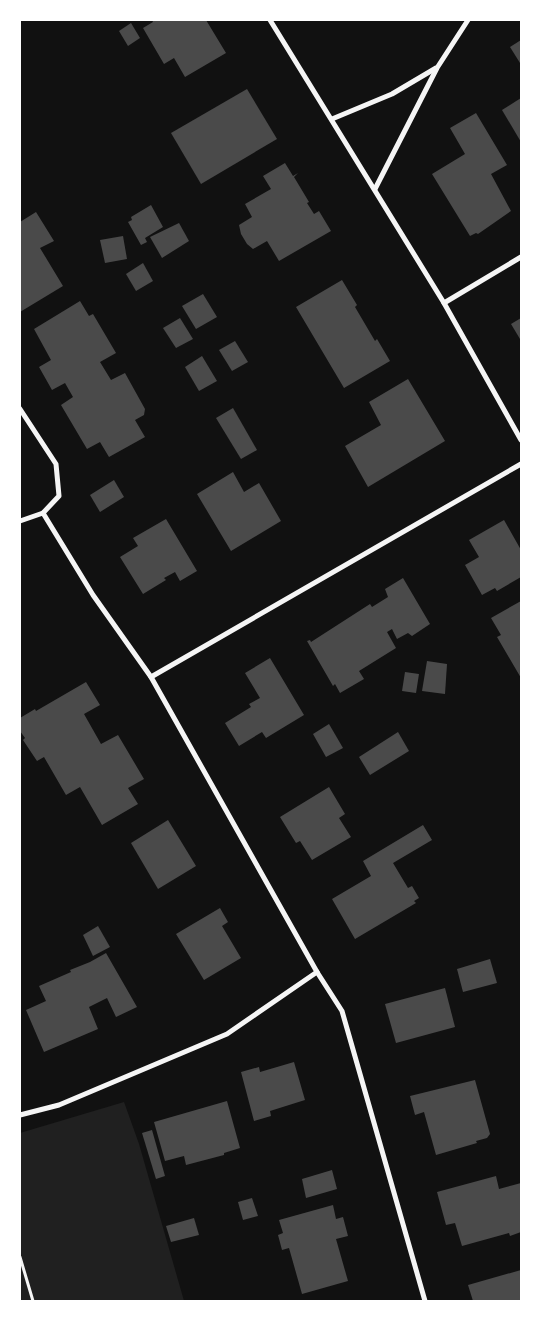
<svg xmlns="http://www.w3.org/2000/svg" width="541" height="1321" font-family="'Roboto Condensed',sans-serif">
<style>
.green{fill:#202020}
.building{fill:#4a4a4a}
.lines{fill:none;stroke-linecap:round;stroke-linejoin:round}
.path{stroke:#f5f5f5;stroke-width:3}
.minor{stroke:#f5f5f5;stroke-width:5}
</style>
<rect width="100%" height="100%" fill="#111"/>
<path class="green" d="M124,1102L139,1144L184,1301H20V1133Z"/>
<g class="building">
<path d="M152,20H206L226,53L185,77L174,58L164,64L143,28L153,22Z"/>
<path d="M131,23L140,38L128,46L119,31Z"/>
<path d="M521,40V62L520,63L510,47Z"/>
<path d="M247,89L277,139L201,184L171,133Z"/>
<path d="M521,98V142L502,110Z"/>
<path d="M476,113L507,165L491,174L511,211L478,234L476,233L470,236L432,174L465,154L450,128Z"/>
<path d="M285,163L293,176L298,173L294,177L309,202L307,203L314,214L319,211L331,231L279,261L267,241L253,249L247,244L241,234L239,225L252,217L245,204L271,189L263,176Z"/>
<path d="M151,205L163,227L145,238L147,242L141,245L128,222L132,220L131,217Z"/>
<path d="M36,212L54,241L40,248L63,286L20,312V222Z"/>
<path d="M179,223L189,241L162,258L150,237Z"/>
<path d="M123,236L127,259L105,263L100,240Z"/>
<path d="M143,263L153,281L136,291L126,274Z"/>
<path d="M342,280L357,305L355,307L375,341L377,339L390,361L344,388L296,307Z"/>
<path d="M203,294L217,317L196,329L182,306Z"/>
<path d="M80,301L89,316L93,314L116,353L100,362L111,380L125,373L145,409L144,415L135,420L145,437L109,457L100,442L87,449L61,405L73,397L65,383L52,390L39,367L51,360L34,329Z"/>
<path d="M180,318L193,339L176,348L163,328Z"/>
<path d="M521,318V338L520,339L511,324Z"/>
<path d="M235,341L248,362L232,371L219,350Z"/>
<path d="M202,356L217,381L199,391L185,367Z"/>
<path d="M408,379L445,441L368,487L345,446L381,425L369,402Z"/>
<path d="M233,408L257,450L241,459L216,418Z"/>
<path d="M233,472L244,492L259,483L281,521L231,551L197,494Z"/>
<path d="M114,480L124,497L100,512L90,495Z"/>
<path d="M166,519L197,571L180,581L175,572L164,578L166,580L143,594L120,557L138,546L133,538Z"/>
<path d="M504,520L521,550V577L497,591L495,588L482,595L465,565L479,557L469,540Z"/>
<path d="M403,578L430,624L412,636L408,633L397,639L392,629L387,632L396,648L359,671L364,679L340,693L335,684L333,686L307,641L310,640L311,642L370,604L372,607L388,597L385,589Z"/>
<path d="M521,601V678L497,637L501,635L491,618Z"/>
<path d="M270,658L304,715L266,738L262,732L239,746L225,723L251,707L249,704L260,698L245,673Z"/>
<path d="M427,661L447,664L445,694L422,691Z"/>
<path d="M405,672L419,674L416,693L402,691Z"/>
<path d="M86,682L100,705L84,714L101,744L118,735L144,779L128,788L138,804L102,825L80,787L66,795L44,757L37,761L23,740L25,738L20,731V718L35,709L36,711Z"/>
<path d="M329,724L343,748L326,757L313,734Z"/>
<path d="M398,732L409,751L370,775L359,757Z"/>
<path d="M329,787L345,814L339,818L351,837L312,860L300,841L296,843L280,817Z"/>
<path d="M168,820L196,866L158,889L131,843Z"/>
<path d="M423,825L432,840L393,863L408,888L412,886L419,898L414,901L416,903L355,939L332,899L371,876L363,861Z"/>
<path d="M220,908L228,922L222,926L241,958L204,980L176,934Z"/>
<path d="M98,926L110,947L93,956L83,935Z"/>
<path d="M106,953L137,1007L116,1017L107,998L89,1007L98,1029L44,1052L26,1010L46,1001L39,986L71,972L70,970L90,962Z"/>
<path d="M490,959L497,983L463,992L457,969Z"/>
<path d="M445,988L455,1027L396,1043L385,1004Z"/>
<path d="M294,1062L305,1100L270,1111L271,1116L254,1121L241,1072L259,1067L260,1072Z"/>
<path d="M475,1080L490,1134L487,1138L476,1141L477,1143L436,1155L424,1112L415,1115L410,1096Z"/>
<path d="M227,1101L240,1148L224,1153V1155L186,1165L184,1156L165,1161L154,1122Z"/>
<path d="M152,1130L165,1176L156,1179L142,1133Z"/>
<path d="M332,1170L337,1189L306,1198L302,1179Z"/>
<path d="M496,1176L499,1189L521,1183V1232L510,1236L509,1233L462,1246L455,1223L446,1225L437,1192Z"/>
<path d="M252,1198L258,1216L243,1220L238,1202Z"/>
<path d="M333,1205L336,1219L343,1217L348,1236L336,1239L348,1281L302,1294L289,1248L282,1250L278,1235L283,1233L279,1220Z"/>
<path d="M194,1218L199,1235L171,1242L166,1226Z"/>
<path d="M521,1270V1301H473L468,1285Z"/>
</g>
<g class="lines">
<path class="path" d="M20,1257L33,1301"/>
<g class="minor">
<path d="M270,20L444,303L521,440"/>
<path d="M332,119L392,94L436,68"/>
<path d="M375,189L437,68L468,20"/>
<path d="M444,303L521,257"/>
<path d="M20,409L56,464L59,496L43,513L93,595L151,677L317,972L342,1011L425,1301"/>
<path d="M20,521L43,513"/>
<path d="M151,677L521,464"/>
<path d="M20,1115L59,1105L227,1034L317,972"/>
</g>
</g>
<rect width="541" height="1321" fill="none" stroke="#ffffff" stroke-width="42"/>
</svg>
